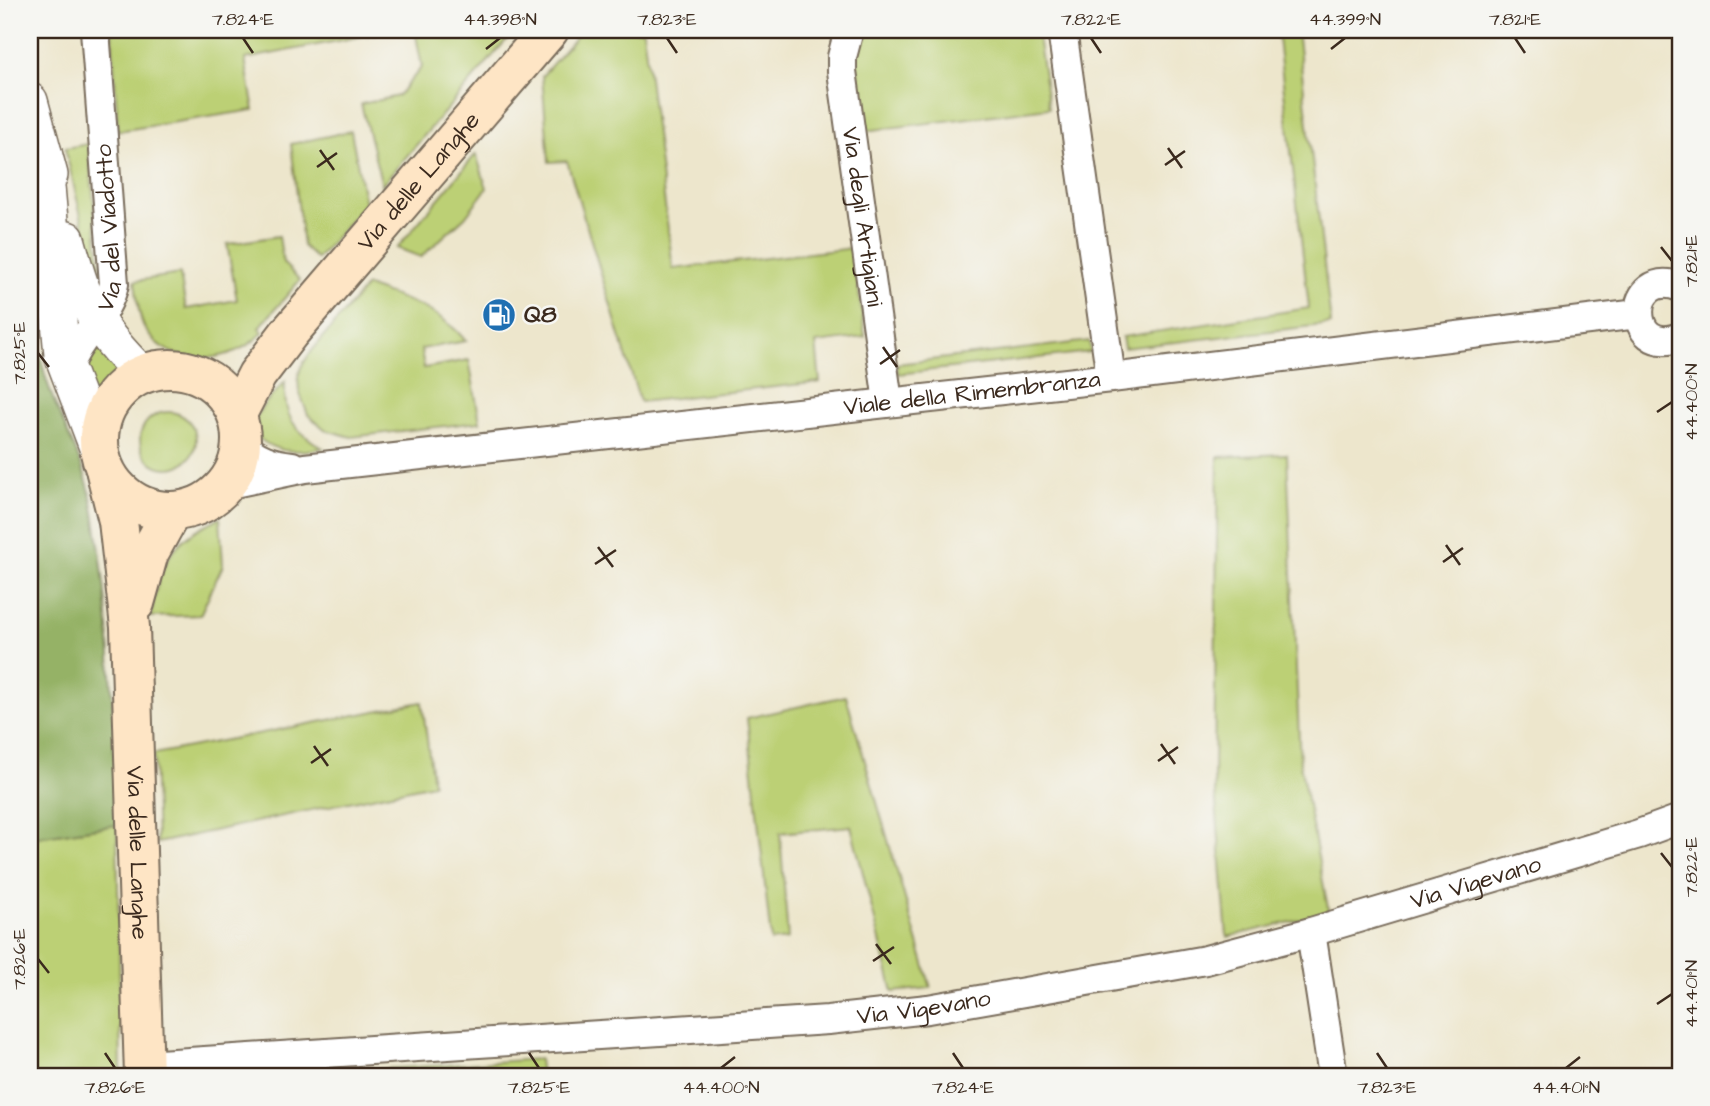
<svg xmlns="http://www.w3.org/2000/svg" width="1710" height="1106" font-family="'Architects Daughter',sans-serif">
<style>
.green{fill:#bcd074;stroke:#7c7d49;stroke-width:2}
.forest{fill:#95b266;stroke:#686e42;stroke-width:2}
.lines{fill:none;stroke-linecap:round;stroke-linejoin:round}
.minor-casing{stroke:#796c5b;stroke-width:32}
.tertiary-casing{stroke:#796c5b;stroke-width:38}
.secondary-casing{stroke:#796c5b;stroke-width:42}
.minor{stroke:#fff;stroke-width:28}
.tertiary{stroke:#fff;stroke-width:35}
.secondary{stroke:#fee5c5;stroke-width:38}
.ticks{fill:none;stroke:#3b2a1e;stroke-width:2.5}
.labels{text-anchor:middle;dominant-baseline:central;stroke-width:5;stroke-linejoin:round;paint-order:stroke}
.street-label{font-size:24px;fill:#3b2a1e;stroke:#f6f6f2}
.poi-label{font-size:24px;font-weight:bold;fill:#3b2a1e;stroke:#f6f6f2;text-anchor:start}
.neatline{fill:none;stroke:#3b2a1e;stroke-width:2.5}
.ticks-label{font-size:18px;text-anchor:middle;fill:#3b2a1e}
</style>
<rect width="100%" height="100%" fill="#f6f6f2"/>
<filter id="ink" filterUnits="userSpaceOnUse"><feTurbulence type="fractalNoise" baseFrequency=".0143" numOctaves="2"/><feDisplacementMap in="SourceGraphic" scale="14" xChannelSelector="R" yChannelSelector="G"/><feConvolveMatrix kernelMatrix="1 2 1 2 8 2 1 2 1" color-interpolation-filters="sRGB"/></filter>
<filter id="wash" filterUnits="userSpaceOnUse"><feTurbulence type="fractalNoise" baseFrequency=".00686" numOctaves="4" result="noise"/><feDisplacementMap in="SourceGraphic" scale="28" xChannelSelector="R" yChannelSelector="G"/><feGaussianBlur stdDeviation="1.57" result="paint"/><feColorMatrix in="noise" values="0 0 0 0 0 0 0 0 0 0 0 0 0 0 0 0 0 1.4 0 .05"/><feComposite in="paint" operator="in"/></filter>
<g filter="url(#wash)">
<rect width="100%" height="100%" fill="#ede6cc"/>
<g class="green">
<path d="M112,30H394L245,59L254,110L118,131Z"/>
<path d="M415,30H515L382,185L361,104L398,96L422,67Z"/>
<path d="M582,30H643L673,269L853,248L865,337L816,343L820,382L640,402L567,161L549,162L542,76Z"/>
<path d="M864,30H1037L1049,108L865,131L856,59Z"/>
<path d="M1277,30H1297L1331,324L1124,348L1122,337L1309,308Z"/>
<path d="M351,131L365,204L317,259L303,246L291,144Z"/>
<path d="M88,144L100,266L93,267L65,148Z"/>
<path d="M476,154L487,188L465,217L421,257L397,248Z"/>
<path d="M279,236L283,263L300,280L259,328L263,332C235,364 170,371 145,329C138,316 137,296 135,281L180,274L186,309L237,300L227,244Z"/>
<path d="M366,286C405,300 438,307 466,341L421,349L424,368L469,360L480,422L351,437L326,430L308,415L299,391L298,377L301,367L310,353Z"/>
<path d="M94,341L121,372L92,404L79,362Z"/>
<path d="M1089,341L1091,352L898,374L897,364Z"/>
<path d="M285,382C283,417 294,431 323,448C313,450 301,451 291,451C276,450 247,439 255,420C260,406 275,393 285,382Z"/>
<circle cx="168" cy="440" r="28"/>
<path d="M1287,454L1300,764L1329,913L1227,937L1214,778L1218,457Z"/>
<path d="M220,518L223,565L200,615L151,617C159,565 170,539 220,518Z"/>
<path d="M846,696L931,988L893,992L851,826L780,833L788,939L771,941L747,718Z"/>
<path d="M422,702L433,784L157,843L154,754Z"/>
<path d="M117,825L121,1076H30V838Z"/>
<path d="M539,1059L541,1076H337V1072Z"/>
</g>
<path class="forest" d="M30,218C33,267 32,319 43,367C54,414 83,454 92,502C112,608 113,717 117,825L30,838Z"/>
</g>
<g filter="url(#ink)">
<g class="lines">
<g class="minor-casing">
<g id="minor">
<path id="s1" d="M849,30L842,57V71L888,402"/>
<path d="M1062,30L1111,378"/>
<path d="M1680,287C1626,266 1625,358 1680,337"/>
<path id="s2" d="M66,371C78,337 107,318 114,284L95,30"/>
<path d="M241,444C256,458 271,464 292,466"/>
<path id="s3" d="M224,485L305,468L1111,378L1638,314"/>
<path d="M1311,932L1333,1076"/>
<path id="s4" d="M144,1065L828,1020L928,1009L1206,960L1311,932L1639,834L1680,819"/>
</g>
</g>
<g class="tertiary-casing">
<g id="tertiary">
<path d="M30,101L50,175"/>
<path d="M44,153L62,355L100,455"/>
<path d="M67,239C85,305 93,326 142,374"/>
</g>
</g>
<g class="secondary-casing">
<g id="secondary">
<circle cx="170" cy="440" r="71"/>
<path id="s5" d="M237,414L257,375L289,333L549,30"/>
<path id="s6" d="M106,473L118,521L130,627L144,1076"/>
<path d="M135,603L149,553L172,511"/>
</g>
</g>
<use href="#minor" class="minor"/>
<use href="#tertiary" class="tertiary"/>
<use href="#secondary" class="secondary"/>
</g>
</g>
<path class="ticks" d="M243,38L253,53M667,38L677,53M1091,38L1101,53M1515,38L1525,53M486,49L500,38M1331,49L1345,38M1168,148L1182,168M320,150L334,170M1165,165L1185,151M317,167L337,153M1661,247L1672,261M883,347L897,367M38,353L49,367M880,364L900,350M1657,412L1672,402M1446,545L1460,565M598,547L613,567M1443,562L1463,548M595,564L616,550M1161,744L1175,764M314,746L328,766M1158,761L1178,747M311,763L331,749M1661,853L1672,867M876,944L891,964M38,959L49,973M873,961L894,947M1657,1004L1672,994M105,1053L115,1068M529,1053L539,1068M953,1053L963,1068M1377,1053L1387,1068M721,1068L735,1057M1566,1068L1580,1057"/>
<defs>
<g id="fuel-disc" transform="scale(1.75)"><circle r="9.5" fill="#1f6fb2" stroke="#f6f6f2"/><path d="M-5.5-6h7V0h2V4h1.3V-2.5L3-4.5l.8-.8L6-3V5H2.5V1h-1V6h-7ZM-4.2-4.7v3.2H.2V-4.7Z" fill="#fff"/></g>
</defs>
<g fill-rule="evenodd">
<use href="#fuel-disc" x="499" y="315"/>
</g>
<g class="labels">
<g class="street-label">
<text stroke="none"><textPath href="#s5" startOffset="296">Via delle Langhe</textPath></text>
<text stroke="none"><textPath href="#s1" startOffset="189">Via degli Artigiani</textPath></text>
<text stroke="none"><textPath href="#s2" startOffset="156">Via del Viadotto</textPath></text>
<text stroke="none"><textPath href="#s3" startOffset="754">Viale della Rimembranza</textPath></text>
<text stroke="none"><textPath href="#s6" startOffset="382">Via delle Langhe</textPath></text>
<text stroke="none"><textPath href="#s4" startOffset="1349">Via Vigevano</textPath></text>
<text stroke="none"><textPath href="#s4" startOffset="782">Via Vigevano</textPath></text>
</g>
<g class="poi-label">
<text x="524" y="315">Q8</text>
</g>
</g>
<rect width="1710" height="1106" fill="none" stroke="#f6f6f2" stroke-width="77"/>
<rect x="38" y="38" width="1634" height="1030" class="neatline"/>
<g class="ticks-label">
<text x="243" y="25">7.824°E</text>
<text x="500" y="25">44.398°N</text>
<text x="667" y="25">7.823°E</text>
<text x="1091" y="25">7.822°E</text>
<text x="1345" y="25">44.399°N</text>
<text x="1515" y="25">7.821°E</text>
<text transform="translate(1691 261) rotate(-90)" y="6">7.821°E</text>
<text transform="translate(19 353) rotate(-90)" y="6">7.825°E</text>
<text transform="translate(1691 402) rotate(-90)" y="6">44.400°N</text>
<text transform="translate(1691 867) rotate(-90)" y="6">7.822°E</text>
<text transform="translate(19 959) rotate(-90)" y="6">7.826°E</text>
<text transform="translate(1691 994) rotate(-90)" y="6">44.401°N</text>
<text x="115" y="1093">7.826°E</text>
<text x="539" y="1093">7.825°E</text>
<text x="721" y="1093">44.400°N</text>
<text x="963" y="1093">7.824°E</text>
<text x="1387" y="1093">7.823°E</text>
<text x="1566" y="1093">44.401°N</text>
</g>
</svg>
